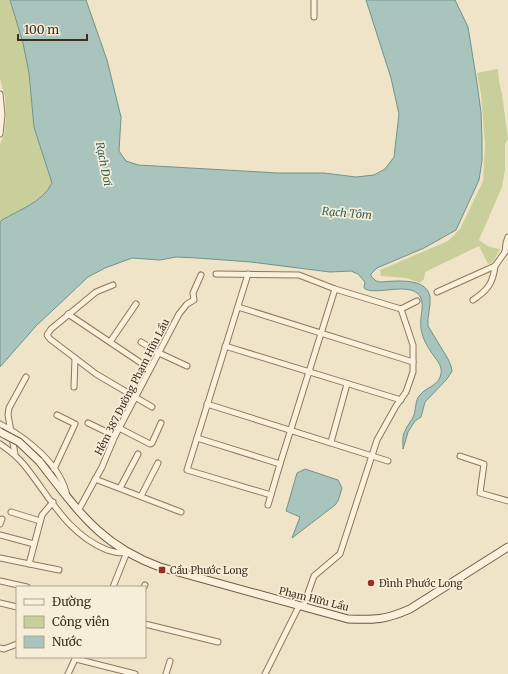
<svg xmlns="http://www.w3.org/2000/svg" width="508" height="674" font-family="Merriweather,serif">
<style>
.green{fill:#c9cf9b}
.water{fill:#a9c4bc;stroke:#6f938a}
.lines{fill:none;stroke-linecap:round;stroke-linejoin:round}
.minor-casing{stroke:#8d765c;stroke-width:7}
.secondary-casing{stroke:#6f573f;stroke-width:9}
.minor{stroke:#faf1dc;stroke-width:5}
.secondary{stroke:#faf1dc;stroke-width:7}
.secondary-bridge-casing{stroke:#6f573f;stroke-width:9;stroke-linecap:butt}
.secondary-bridge{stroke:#faf1dc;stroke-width:7}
.poi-dot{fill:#9e2a2b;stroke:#f7eed8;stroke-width:1.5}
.labels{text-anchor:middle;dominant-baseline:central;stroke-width:3.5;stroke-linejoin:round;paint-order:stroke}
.street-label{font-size:10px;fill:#3d2e20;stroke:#f7eed8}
.poi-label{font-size:10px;fill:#3d2e20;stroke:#f7eed8;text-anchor:start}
.water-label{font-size:11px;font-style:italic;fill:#2f5d5a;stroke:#f7eed8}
</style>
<rect width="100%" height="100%" fill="#f0e4c8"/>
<g class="green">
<path d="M0,0H10L23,43L29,73L34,127L52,183C43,202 19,210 2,220L0,222V144L4,135L6,118L5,97L0,79Z"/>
<path d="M498,69L499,81L502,94L508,139L505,144V170L502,187L479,240C486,246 492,248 500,249L493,262L488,264L479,246L425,272L424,279L420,283L406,278L381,276L380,270L448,241L460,229L483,181L485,144L481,94L477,73Z"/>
</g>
<g class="water">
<path d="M10,0H86L107,60L121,117L119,151L126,161L138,165L278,173H324L356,177L374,175L385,169L394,157L399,114L391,78L366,0H455L468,27L477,83L481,112L482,139V161L479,180L456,230L424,248L377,268L371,274V276L376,281L380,282C395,281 427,277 430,297C431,307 427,316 428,326L448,359L451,366L452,371L447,379L425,402L421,417L415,421L408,432L403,449C403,443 402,436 405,431C407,425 412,421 414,415C416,409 415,400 420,395C426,387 439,386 441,374C443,364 434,358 430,350C425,343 422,336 421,328C419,316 427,301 417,293C404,283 373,296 364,288L365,282L358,274L351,271L330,272L251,262L197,258L176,257L160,260L132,258L105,268L88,277L36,326L0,367V222L2,220C19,210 43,202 52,183L34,127L29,73L23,43Z"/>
<path d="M305,469L338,480L342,488L338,501L335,505L292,538L300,517L286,511L297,473Z"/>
</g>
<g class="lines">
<g class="minor-casing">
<g id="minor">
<path d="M314,0V17"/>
<path d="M0,94L2,115L0,134"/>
<path d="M505,252L506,243L508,237"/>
<path d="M216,274L299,275L335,289L401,309L417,301"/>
<path d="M248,274L187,470L271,495"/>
<path d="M113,285L96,292L51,329L47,335L50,339L96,374L152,407"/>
<path d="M437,292L495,266L505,252"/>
<path d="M473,300C488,290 493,283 495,266"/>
<path d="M238,307L413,362"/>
<path d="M68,314L150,369"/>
<path d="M110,342L136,304"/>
<path d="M141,342L159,353L187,366"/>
<path d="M225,346L401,400"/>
<path d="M74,387L75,358"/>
<path d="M207,404L388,461"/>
<path d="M88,423L115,436"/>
<path d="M0,424C27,438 61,465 67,496"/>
<path d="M119,428L150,444L152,443L161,423"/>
<path d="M197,438L280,464"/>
<path d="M331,442L347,384"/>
<path d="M0,444C9,450 18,457 25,466C50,497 67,534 107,550C114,552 120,554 127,552"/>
<path d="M15,454L8,415L9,408L26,377"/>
<path d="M460,456L484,464L480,493L508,501"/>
<path d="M54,469L75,424L57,415"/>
<path d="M95,479L181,512"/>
<path d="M120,488L138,454"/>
<path d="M141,496L158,463"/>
<path d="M268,505L280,464L335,289"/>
<path d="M78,511L102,467L115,436L179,314L187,304L194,300L193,293L201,275"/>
<path d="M11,512L40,521"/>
<path d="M0,524L2,519"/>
<path d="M0,535L34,544"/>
<path d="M0,558L59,570"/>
<path d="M29,564L42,515L53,502"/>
<path d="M0,581L27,587"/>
<path d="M113,587L127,552"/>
<path d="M144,587L145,585"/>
<path d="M0,603L17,607"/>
<path d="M303,607L314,576L340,554L377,440L396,406L406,392L413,372V345L401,309"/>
<path d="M145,624L218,642"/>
<path d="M0,648L4,649L17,644"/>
<path d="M76,659L135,674"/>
<path d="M68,674L76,657"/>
<path d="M166,674L170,661"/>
<path d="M265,674L299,606"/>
</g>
</g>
<g class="secondary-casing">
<path id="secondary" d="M39,461C77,509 99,545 160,567L348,619C375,620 385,620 410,609L508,547"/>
</g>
<use href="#minor" class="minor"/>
<use href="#secondary" class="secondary"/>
<g class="secondary-bridge-casing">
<path id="secondary-bridge" d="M0,432L19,442L39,461"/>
</g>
<use href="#secondary-bridge" class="secondary-bridge"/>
</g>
<g class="poi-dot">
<rect x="158" y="566" width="8" height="8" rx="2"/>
<circle cx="371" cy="583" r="4"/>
</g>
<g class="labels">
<g class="street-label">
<text transform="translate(132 387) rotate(-63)">Hẻm 387 Đường Phạm Hữu Lầu</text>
<text transform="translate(314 599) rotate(14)">Phạm Hữu Lầu</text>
</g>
<g class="poi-label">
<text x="170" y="570">Cầu Phước Long</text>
<text x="379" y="583">Đình Phước Long</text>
</g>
<g class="water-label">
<text transform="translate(104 164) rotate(79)">Rạch Dơi</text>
<text transform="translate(347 213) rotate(5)">Rạch Tôm</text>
</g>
</g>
<rect x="16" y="586" width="130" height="72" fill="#f7eed8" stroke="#ada18e"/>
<rect x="24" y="599" width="20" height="6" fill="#faf1dc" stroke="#ada18e"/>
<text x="52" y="606" font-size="12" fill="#3d2e20">Đường</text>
<rect x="24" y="616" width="20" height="12" fill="#c9cf9b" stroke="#ada18e"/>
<text x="52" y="626" font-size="12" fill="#3d2e20">Công viên</text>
<rect x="24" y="636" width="20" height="12" fill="#a9c4bc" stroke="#ada18e"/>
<text x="52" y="646" font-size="12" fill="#3d2e20">Nước</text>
<path d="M18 34v6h69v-6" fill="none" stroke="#3d2e20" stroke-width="2"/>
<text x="24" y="34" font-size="12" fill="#3d2e20" stroke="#f7eed8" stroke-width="3" paint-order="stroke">100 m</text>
</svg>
